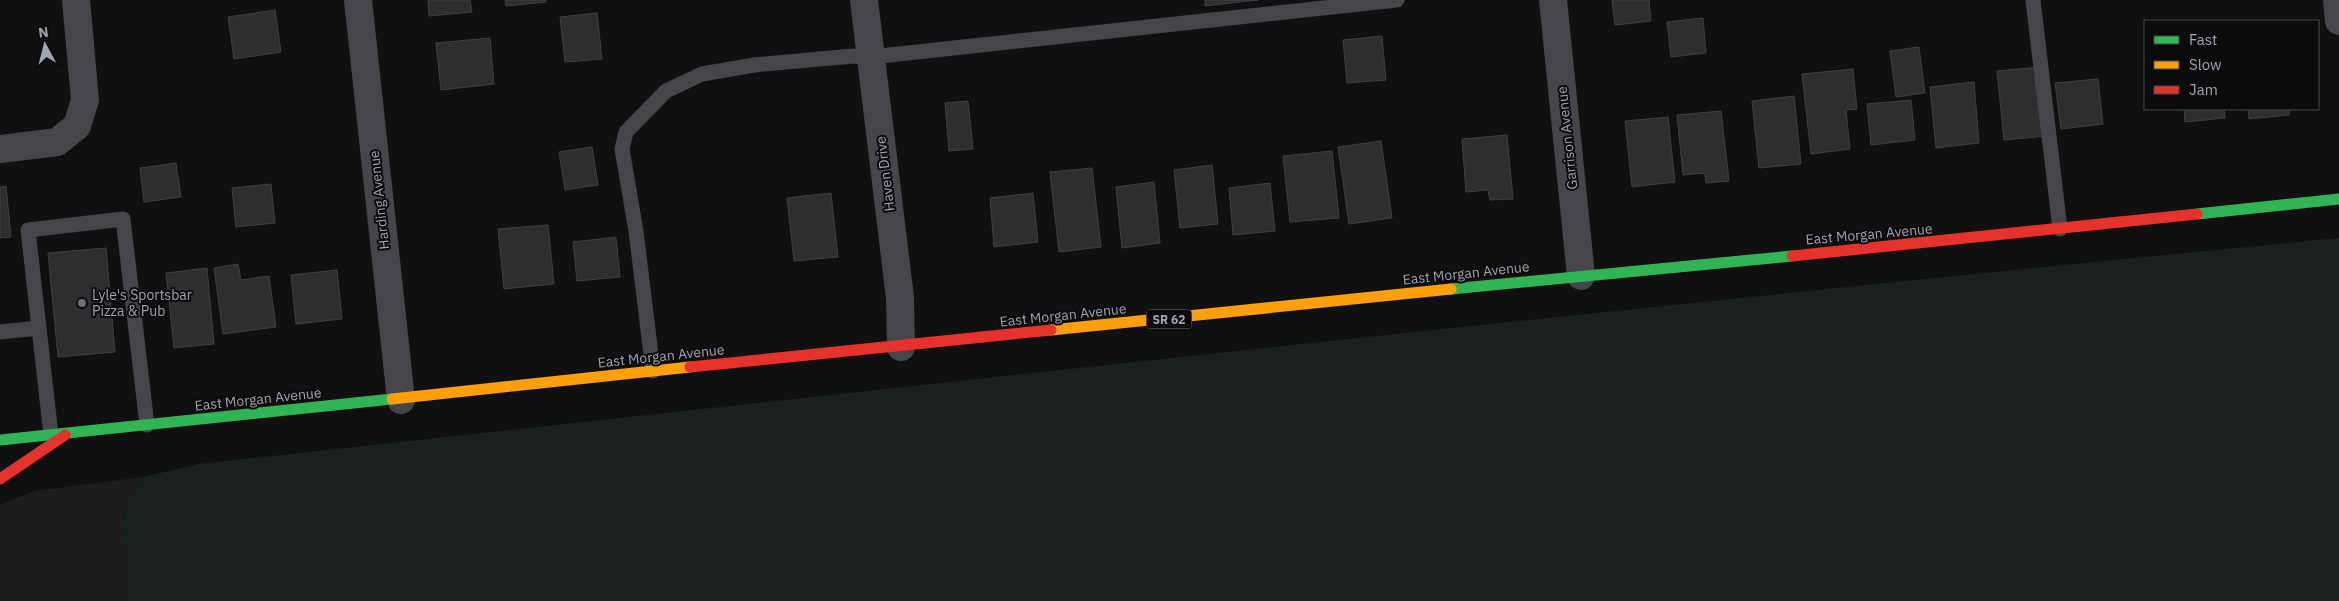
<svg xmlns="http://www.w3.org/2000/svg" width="2339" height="601" font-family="'IBM Plex Sans',sans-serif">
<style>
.built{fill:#1d1d1f}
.green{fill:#1a211c}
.building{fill:#2e2e30;stroke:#404044}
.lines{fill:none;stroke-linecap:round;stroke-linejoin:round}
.lane{stroke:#454649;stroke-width:15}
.street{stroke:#454649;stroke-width:28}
.fast{stroke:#30b455;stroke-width:11}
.slow{stroke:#ff9f0a;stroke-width:11}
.jam{stroke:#e5322d;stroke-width:11}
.poi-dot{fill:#6e707a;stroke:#0b0b0c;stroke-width:2}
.labels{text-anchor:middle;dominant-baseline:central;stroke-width:4;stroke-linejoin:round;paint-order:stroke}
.shield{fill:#0b0b0c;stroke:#747680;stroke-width:1}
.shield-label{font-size:12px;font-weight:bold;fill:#a1a4b2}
.street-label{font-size:14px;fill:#a1a4b2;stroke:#0b0b0c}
.poi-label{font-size:14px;fill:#a1a4b2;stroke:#0b0b0c;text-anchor:start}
</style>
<rect width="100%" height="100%" fill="#101011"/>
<path class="built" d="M143,477L125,506L123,540L131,601H0V505L35,491Z"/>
<path class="green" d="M2339,238V601H131L123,540L125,506L143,477L199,464C912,386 1625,307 2339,238Z"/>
<g class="building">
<path d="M428,0H470L472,12L429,16Z"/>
<path d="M505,0H546V2L506,6Z"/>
<path d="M1205,0H1258L1205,6Z"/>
<path d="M1612,0H1649L1651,21L1615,25Z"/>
<path d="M275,10L281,52L234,59L228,17Z"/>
<path d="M597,13L602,59L565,62L560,17Z"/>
<path d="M1703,18L1706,53L1671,57L1667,22Z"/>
<path d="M1382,36L1386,80L1347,83L1343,40Z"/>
<path d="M490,38L494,84L441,90L436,43Z"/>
<path d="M1919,47L1925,93L1896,97L1890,51Z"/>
<path d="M2040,67L2047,136L2004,140L1997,71Z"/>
<path d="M1853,69L1857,109L1846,110L1850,149L1811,154L1802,74Z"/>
<path d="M2098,79L2103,124L2061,129L2055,83Z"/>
<path d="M1974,82L1979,143L1936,148L1930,87Z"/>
<path d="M1794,96L1801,164L1759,168L1752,101Z"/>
<path d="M1911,100L1915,140L1871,145L1867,104Z"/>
<path d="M968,101L973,149L949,151L945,103Z"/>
<path d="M2184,109H2224L2225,118L2185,122Z"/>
<path d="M2248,109H2289V115L2249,119Z"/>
<path d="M1721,111L1729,181L1706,183L1705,173L1683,175L1677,115Z"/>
<path d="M1668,117L1675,182L1632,187L1625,121Z"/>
<path d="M1507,135L1513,199L1490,200L1488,190L1466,192L1462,139Z"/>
<path d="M1381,141L1392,218L1349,224L1338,147Z"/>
<path d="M592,147L598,185L565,190L559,152Z"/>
<path d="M1332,151L1339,218L1290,222L1283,156Z"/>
<path d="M176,163L181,197L144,202L140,168Z"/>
<path d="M1212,165L1218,224L1180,228L1174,170Z"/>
<path d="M1092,168L1101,247L1059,252L1050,172Z"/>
<path d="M1154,182L1160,243L1122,248L1116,187Z"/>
<path d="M1270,183L1275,231L1233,235L1229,188Z"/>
<path d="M271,184L275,223L236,227L232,188Z"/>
<path d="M6,186L11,237L0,238V187Z"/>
<path d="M831,193L838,257L794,261L787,198Z"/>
<path d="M1033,193L1038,242L994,247L990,198Z"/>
<path d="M548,225L554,284L504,289L498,229Z"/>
<path d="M616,237L620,277L577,281L573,242Z"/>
<path d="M106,248L115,352L58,357L48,253Z"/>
<path d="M238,264L241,280L269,276L276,327L223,334L214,268Z"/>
<path d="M207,268L214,344L174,348L166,273Z"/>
<path d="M337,270L342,319L296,324L291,275Z"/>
</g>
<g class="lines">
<g class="lane">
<path d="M2033,0L2060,229"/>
<path d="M0,332L39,328"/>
<path d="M653,371L636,231L622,149L626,132L666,91L702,74L754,65L853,56L871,57L1397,0"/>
<path d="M51,435L28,230L123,219L147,425"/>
</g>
<g class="street">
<path d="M358,0L401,400"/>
<path d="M864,0L900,298L901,347"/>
<path d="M1553,0L1581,276"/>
<path d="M2337,0L2339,21"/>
<path d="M0,149L57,142L77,126L85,100L76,0"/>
</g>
<g class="fast">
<path d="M2197,214L2339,199"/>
<path d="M1451,289L1792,256"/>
<path d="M0,440L392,399"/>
</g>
<g class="slow">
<path d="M1051,330L1451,289"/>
<path d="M392,399L690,367"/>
</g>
<g class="jam">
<path d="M1792,256L2197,214"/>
<path d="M690,367L1051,330"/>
<path d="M0,479L65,435"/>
</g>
</g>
<circle class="poi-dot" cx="82" cy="303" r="5"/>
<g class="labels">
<rect class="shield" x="1146.5" y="309.5" width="45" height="19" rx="4"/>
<g class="shield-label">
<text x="1169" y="319">SR 62</text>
</g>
<g class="street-label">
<text transform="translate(1567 138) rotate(-96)">Garrison Avenue</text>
<text transform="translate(885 174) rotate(-97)">Haven Drive</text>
<text transform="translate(379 200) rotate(-96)">Harding Avenue</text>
<text transform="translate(1869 234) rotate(-5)">East Morgan Avenue</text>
<text transform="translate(1466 273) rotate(-6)">East Morgan Avenue</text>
<text transform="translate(1063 315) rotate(-6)">East Morgan Avenue</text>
<text transform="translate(661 356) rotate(-6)">East Morgan Avenue</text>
<text transform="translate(258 399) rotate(-6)">East Morgan Avenue</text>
</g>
<g class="poi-label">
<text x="92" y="295">Lyle's Sportsbar<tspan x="92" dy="16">Pizza &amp; Pub</tspan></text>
</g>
</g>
<rect x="2144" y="20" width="175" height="90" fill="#0b0b0c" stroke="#47484e"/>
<rect x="2154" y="36" width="25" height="8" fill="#30b455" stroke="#47484e"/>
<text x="2189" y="45" font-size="15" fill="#a1a4b2">Fast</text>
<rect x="2154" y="61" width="25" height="8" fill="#ff9f0a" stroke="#47484e"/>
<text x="2189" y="70" font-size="15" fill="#a1a4b2">Slow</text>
<rect x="2154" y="86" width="25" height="8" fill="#e5322d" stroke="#47484e"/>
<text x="2189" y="95" font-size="15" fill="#a1a4b2">Jam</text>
<g transform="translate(45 45) rotate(353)" stroke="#0b0b0c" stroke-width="4" paint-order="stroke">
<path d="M0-4L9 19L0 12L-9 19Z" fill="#a1a4b2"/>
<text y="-8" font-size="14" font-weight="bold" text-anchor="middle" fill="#a1a4b2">N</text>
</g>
</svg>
